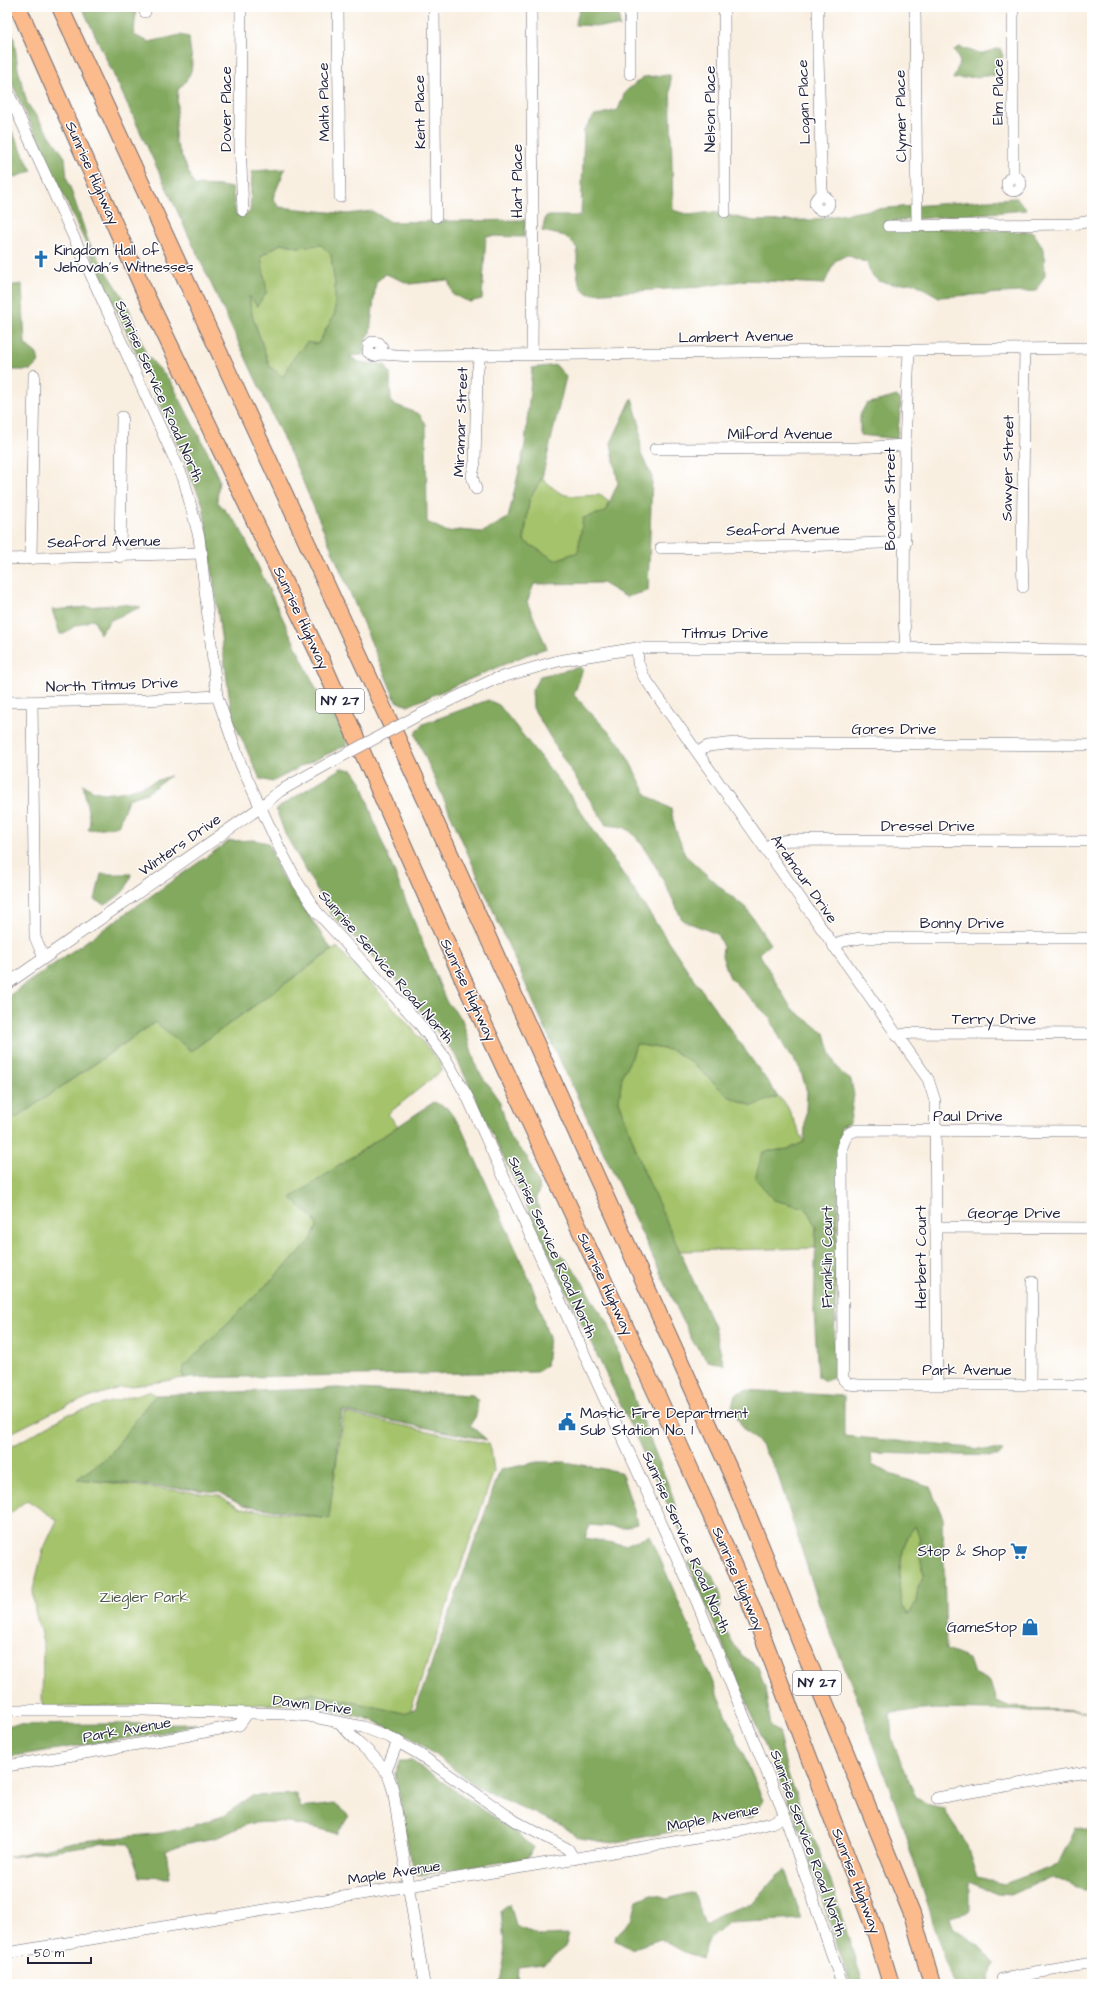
<svg xmlns="http://www.w3.org/2000/svg" width="1099" height="1991" font-family="'Architects Daughter',sans-serif">
<style>
.green{fill:#a4c36a;stroke:#637252}
.forest{fill:#83a95e;stroke:#52664c;fill-rule:evenodd}
.lines{fill:none;stroke-linecap:round;stroke-linejoin:round}
.minor-casing{stroke:#6d6a75;stroke-width:12}
.highway-casing{stroke:#6d6a75;stroke-width:18}
.minor{stroke:#fff;stroke-width:11}
.highway{stroke:#fbbb8c;stroke-width:16}
.minor-bridge-casing{stroke:#6d6a75;stroke-width:12;stroke-linecap:butt}
.minor-bridge{stroke:#fff;stroke-width:11}
.labels{text-anchor:middle;dominant-baseline:central;stroke-width:3;stroke-linejoin:round;paint-order:stroke}
.shield{fill:#fff;stroke:#646476;stroke-width:1}
.shield-label{font-size:14px;font-weight:bold;fill:#22223b}
.street-label{font-size:15px;fill:#22223b;stroke:#fff}
.poi-label{font-size:15px;fill:#22223b;stroke:#fff;text-anchor:start}
.park-label{font-size:15px;fill:#505a4b;stroke:#fff}
</style>
<rect width="100%" height="100%" fill="#fff"/>
<filter id="ink" filterUnits="userSpaceOnUse"><feTurbulence type="fractalNoise" baseFrequency=".025" numOctaves="2"/><feDisplacementMap in="SourceGraphic" scale="8" xChannelSelector="R" yChannelSelector="G"/><feConvolveMatrix kernelMatrix="1 2 1 2 8 2 1 2 1" color-interpolation-filters="sRGB"/></filter>
<filter id="wash" filterUnits="userSpaceOnUse"><feTurbulence type="fractalNoise" baseFrequency=".012" numOctaves="4" result="noise"/><feDisplacementMap in="SourceGraphic" scale="16" xChannelSelector="R" yChannelSelector="G"/><feGaussianBlur stdDeviation="0.9" result="paint"/><feColorMatrix in="noise" values="0 0 0 0 0 0 0 0 0 0 0 0 0 0 0 0 0 1.4 0 .05"/><feComposite in="paint" operator="in"/></filter>
<g filter="url(#wash)">
<rect width="100%" height="100%" fill="#f9efe1"/>
<g class="green">
<path d="M282,243L298,247L321,245L331,255L335,285V313L318,344L295,356L283,377L270,367L252,315L249,295L261,256Z"/>
<path d="M542,478C566,501 568,496 600,495L609,502L605,512L583,518L578,552L555,560L524,542L529,500Z"/>
<path d="M337,947L404,1019L441,1064V1071L388,1114L398,1126L292,1198L314,1219L317,1226L310,1242L184,1366L182,1373L184,1378L119,1388L67,1405L7,1435V1124L156,1022L191,1051Z"/>
<path d="M636,1044L674,1051L694,1064L728,1096L752,1106L778,1096L787,1106L804,1142L789,1149L763,1152L774,1200L806,1208L816,1227L815,1248L679,1251L642,1167L619,1101L622,1075L632,1057Z"/>
<path d="M149,1391L156,1395L147,1405L109,1456L77,1479L218,1495L241,1508L328,1519L344,1413L489,1444L491,1449L494,1471L402,1735L375,1721L343,1711L289,1704L42,1707L43,1642L35,1611L33,1590L43,1550L57,1520L27,1500L7,1516V1449L69,1414Z"/>
<path d="M915,1526L920,1539L919,1551L924,1575L918,1588L916,1602L909,1615C907,1612 903,1608 902,1605C896,1584 900,1542 915,1526Z"/>
</g>
<g class="forest">
<path d="M82,7H136L134,35L149,42L180,35L189,37C191,63 198,70 178,90L175,140L194,185L221,186L232,188L236,214L244,215L250,212L252,171L285,169L273,198L279,207L348,214L372,211L391,222L526,220L524,237L486,236L482,299L470,302L453,295L448,280L410,284L386,274L376,282L370,333L366,340L363,355L349,356L359,362L385,365L390,374L391,403L419,414L426,424L427,522L448,532L459,530L483,532L508,518L525,445L532,368L556,365L566,377L542,478L529,500L524,541L555,560L578,552L583,518L605,512L618,483L611,443L632,398L640,426L641,454L652,477L648,591L626,597L602,583L534,584L527,602L547,648L526,655L408,706L396,701L298,470ZM282,243L298,247L321,245L331,255L335,285V313L318,344L307,342L295,356L283,377L270,367L252,315L249,296L257,306L267,292L261,256Z"/>
<path d="M580,7H590L619,13L620,27L575,25Z"/>
<path d="M7,17L14,39L18,69L27,103L65,157L67,178L89,243L126,302L146,354L171,382L209,455L219,480L217,501L239,526L319,695L346,736L347,745L302,766L272,782L260,779L233,720L230,702L203,505L166,417L7,73Z"/>
<path d="M960,47L980,54L1000,48L1003,56L995,75L953,79L960,62L954,50Z"/>
<path d="M670,75L673,210L689,215L713,212L754,221L811,220L875,209L1013,198H1017L1027,210L892,221L915,228L1033,232L1044,249L1045,275L1036,291L939,297L914,283L893,284L878,281L871,274L867,263L847,255L835,261L824,284L747,280L700,287L589,294C573,286 578,264 577,248L565,236L542,231L546,216H581L584,130L594,116L618,110L625,92L643,77Z"/>
<path d="M7,122L32,171L7,180Z"/>
<path d="M22,284L25,344L37,354L39,362L31,370H7V286Z"/>
<path d="M897,396L901,404L897,439L860,435V415L866,404Z"/>
<path d="M123,604L141,607L111,620L100,634L94,619L73,627L64,634H60L52,610Z"/>
<path d="M580,667L583,669L574,695L621,745L647,795L671,809L675,828L685,855L721,888L746,908L770,944L759,953L791,1008L825,1033C831,1054 832,1068 851,1080L854,1095L850,1123L841,1127L833,1378L825,1381L818,1377L814,1311L816,1227L806,1208L774,1200L755,1178L763,1152L789,1149L804,1142L807,1092L800,1069L785,1048L770,1018L730,978L722,956L723,947L717,934L682,920C673,899 646,841 627,829C622,826 612,826 606,825L559,752L533,708L532,690L540,676Z"/>
<path d="M488,700L499,705L565,788L691,975L778,1096L753,1106L728,1096L694,1064L674,1051L636,1044L632,1057L622,1075L619,1101L642,1167L714,1327L724,1365L708,1361L693,1342L548,1035L415,734L423,724Z"/>
<path d="M341,768L353,770L362,783L375,824L446,1001L462,1019L477,1069L500,1102L510,1138L527,1157L540,1189L536,1197L543,1225L554,1246L579,1276L595,1305L608,1322L631,1392L672,1494L684,1539L454,1053L397,981L331,914L285,834L276,809Z"/>
<path d="M170,776L147,793L128,799L118,826L88,830L90,822L83,784C106,805 144,784 170,776Z"/>
<path d="M254,840L268,843L280,873L332,950L191,1051L155,1022L7,1124V997L229,841Z"/>
<path d="M101,874H131C128,891 119,896 105,905L95,900Z"/>
<path d="M434,1102L447,1108L460,1125L531,1283L549,1337L546,1366L537,1372L184,1378L182,1373L184,1366L310,1242L317,1226L314,1219L291,1198Z"/>
<path d="M338,1388L473,1395L478,1401L476,1416L470,1425L487,1440L342,1411L329,1519L243,1505L219,1492L77,1479L109,1456L147,1405L156,1395Z"/>
<path d="M745,1390L844,1396V1436L1003,1451L999,1456L871,1453L872,1465L893,1475L930,1487L943,1518L946,1650L969,1659L974,1674L990,1682L996,1701L1011,1707L1090,1712L935,1709L890,1713L892,1740L916,1798L930,1805L944,1808L950,1820L966,1843L977,1877L1004,1884L1058,1864L1076,1827L1092,1831V1889L1083,1890L1051,1877L1011,1895L998,1894L969,1882V1912L950,1917L953,1927L980,1947L995,1964L988,1979L990,1984H953L895,1803L857,1698L820,1607L777,1472L761,1445L743,1429L732,1406L735,1394ZM915,1526L920,1539L919,1551L924,1575L918,1588L916,1602L909,1615C907,1612 903,1608 902,1605C896,1584 900,1541 915,1526Z"/>
<path d="M537,1462H565L621,1472L635,1513L637,1524L623,1528L590,1525L585,1538L625,1545L650,1535L763,1800L761,1805L751,1817L612,1843L579,1838L563,1826L480,1789L410,1736L370,1719L291,1701L298,1695L311,1693L404,1713L416,1708L500,1470Z"/>
<path d="M694,1561L713,1575L721,1596L719,1612L723,1627L741,1655L758,1667L765,1687L771,1727L778,1731L788,1775L829,1876L863,1984H850L795,1817L688,1562Z"/>
<path d="M196,1723L173,1731L7,1757V1725Z"/>
<path d="M400,1761H412L517,1833L533,1847L528,1858L421,1875L416,1874L410,1859L395,1773Z"/>
<path d="M296,1794L301,1808L335,1804L349,1816L337,1834C311,1826 282,1820 254,1823C242,1824 227,1835 214,1838C197,1842 181,1843 166,1851L170,1878L140,1877L129,1844L105,1843L9,1857L73,1842L162,1833L186,1828L223,1816L252,1796Z"/>
<path d="M785,1870L802,1919L728,1923L709,1939L702,1959L682,1951L661,1939L631,1949L615,1940L616,1935L632,1920L637,1900L651,1894L667,1899L694,1892L705,1926L718,1915L753,1903L775,1878Z"/>
<path d="M510,1904L516,1925L540,1936L569,1935L565,1947L543,1964L518,1967L517,1984H500L505,1953L501,1911Z"/>
</g>
</g>
<g filter="url(#ink)">
<g class="lines">
<g class="minor-casing">
<g id="minor">
<path d="M145,7V12"/>
<path d="M241,7L240,143L243,211"/>
<path d="M338,7L340,197"/>
<path d="M434,7L436,217"/>
<path d="M531,7L533,210L532,354"/>
<path d="M630,7V74"/>
<path d="M724,7L725,212"/>
<path d="M818,7V56L822,196"/>
<path d="M915,7L917,225"/>
<path d="M1013,7V177"/>
<path d="M7,90L184,480L199,537L217,696L241,765L279,847L298,883L317,912L417,1021L444,1056L467,1096L697,1602L785,1816L842,1984"/>
<circle cx="1014" cy="184" r="7"/>
<circle cx="822" cy="203" r="7"/>
<path d="M888,226L1073,224L1092,221"/>
<path d="M381,354L382,347L379,343L372,342L369,345L368,352L374,356L381,354L412,356L1092,348"/>
<path d="M655,449L857,448L905,445"/>
<path d="M476,489L472,476L475,462L477,375L480,355"/>
<path d="M661,548L804,546L906,542"/>
<path d="M120,557L122,417"/>
<path d="M7,559L202,553"/>
<path d="M31,559L34,375"/>
<path d="M1023,587L1022,552L1025,349"/>
<path d="M637,648L638,663L644,677L928,1079L935,1101L937,1384"/>
<path d="M906,648L904,619L905,445L909,351"/>
<path d="M7,702L146,700L217,696"/>
<path d="M32,702L35,937L44,958"/>
<path d="M419,715L495,679L558,661L637,648H906L1092,650"/>
<path d="M698,752L708,746L735,743L1092,745"/>
<path d="M765,848L775,842L790,840L1092,841"/>
<path d="M834,947L843,941L861,938H1092"/>
<path d="M7,984L261,807L280,791L333,761"/>
<path d="M896,1036L911,1033L1092,1034"/>
<path d="M1092,1131L857,1130C847,1132 845,1138 842,1147L843,1379L848,1384L859,1385H1092"/>
<path d="M936,1227L1092,1228"/>
<path d="M1031,1385L1032,1282"/>
<path d="M7,1710H142L284,1714L309,1716L363,1727L389,1737L419,1754L515,1821L568,1849L574,1859"/>
<path d="M340,1723C353,1740 372,1752 385,1770C389,1775 391,1784 393,1790L424,1984"/>
<path d="M7,1766L180,1737L239,1725L247,1714"/>
<path d="M386,1771L398,1741"/>
<path d="M937,1798L1092,1771"/>
<path d="M7,1953L745,1830L771,1823L785,1816"/>
<path d="M1002,1979L1092,1963"/>
</g>
</g>
<g class="highway-casing">
<g id="highway">
<path d="M18,7L145,293L321,659L461,975L658,1397L748,1598L874,1928L891,1984"/>
<path d="M60,7L422,792L730,1471L912,1914L932,1984"/>
</g>
</g>
<use href="#minor" class="minor"/>
<use href="#highway" class="highway"/>
<g class="minor-bridge-casing">
<path id="minor-bridge" d="M333,761L419,715"/>
</g>
<use href="#minor-bridge" class="minor-bridge"/>
</g>
</g>
<defs>
<g id="church-bare" transform="scale(1.38)"><path d="M-1.2-6h2.4v3.5h3.3v2.4h-3.3V6h-2.4V-.1h-3.3v-2.4h3.3Z" fill="#1f6fb2" stroke="#fff" stroke-width="2.5" paint-order="stroke"/></g>
<g id="civic-bare" transform="scale(1.38)"><path d="M-.6-6.5H3V-4.5H.6V-3L4-1V1h2V6H-6V1h2V-1L-.6-3ZM-1.2 2.5V6h2.4V2.5Z" fill="#1f6fb2" stroke="#fff" stroke-width="2.5" paint-order="stroke"/></g>
<g id="supermarket-bare" transform="scale(1.38)"><path d="M-6-5.5h2.5l.6 2H6L4.5 2H-2.5L-4.4-4H-6ZM-1.5 3.2a1.3 1.3 0 1 0 .1 0ZM3 3.2a1.3 1.3 0 1 0 .1 0Z" fill="#1f6fb2" stroke="#fff" stroke-width="2.5" paint-order="stroke"/></g>
<g id="shop-bare" transform="scale(1.38)"><path d="M-5-2.5h2.3a2.7 3.5 0 0 1 5.4 0H5L5.5 6h-11ZM-1.5-2.5h3a1.5 2.3 0 0 0-3 0Z" fill="#1f6fb2" stroke="#fff" stroke-width="2.5" paint-order="stroke"/></g>
</defs>
<g fill-rule="evenodd">
<use href="#church-bare" x="41" y="259"/>
<use href="#civic-bare" x="567" y="1422"/>
<use href="#supermarket-bare" x="1019" y="1551"/>
<use href="#shop-bare" x="1030" y="1627"/>
</g>
<g class="labels">
<g class="shield">
<rect x="316" y="689" width="48" height="24" rx="3"/>
<rect x="793" y="1671" width="48" height="24" rx="3"/>
</g>
<g class="shield-label">
<text x="340" y="701">NY 27</text>
<text x="817" y="1683">NY 27</text>
</g>
<g class="street-label">
<text transform="translate(998 92) rotate(-90)">Elm Place</text>
<text transform="translate(324 102) rotate(-91)">Malta Place</text>
<text transform="translate(804 102) rotate(-92)">Logan Place</text>
<text transform="translate(226 109) rotate(-90)">Dover Place</text>
<text transform="translate(710 109) rotate(-90)">Nelson Place</text>
<text transform="translate(420 112) rotate(-91)">Kent Place</text>
<text transform="translate(901 116) rotate(-91)">Clymer Place</text>
<text transform="translate(92 173) rotate(66)">Sunrise Highway</text>
<text transform="translate(517 181) rotate(-90)">Hart Place</text>
<text transform="translate(736 337) rotate(-1)">Lambert Avenue</text>
<text transform="translate(159 391) rotate(66)">Sunrise Service Road North</text>
<text transform="translate(461 422) rotate(-88)">Miramar Street</text>
<text x="780" y="434">Milford Avenue</text>
<text transform="translate(1008 468) rotate(-89)">Sawyer Street</text>
<text transform="translate(890 499) rotate(-90)">Boonar Street</text>
<text transform="translate(783 530) rotate(-1)">Seaford Avenue</text>
<text transform="translate(104 542) rotate(-1)">Seaford Avenue</text>
<text transform="translate(301 618) rotate(65)">Sunrise Highway</text>
<text x="725" y="633">Titmus Drive</text>
<text transform="translate(112 685) rotate(-2)">North Titmus Drive</text>
<text x="894" y="729">Gores Drive</text>
<text x="928" y="826">Dressel Drive</text>
<text transform="translate(180 845) rotate(-35)">Winters Drive</text>
<text transform="translate(804 879) rotate(55)">Ardmour Drive</text>
<text x="962" y="923">Bonny Drive</text>
<text transform="translate(386 967) rotate(49)">Sunrise Service Road North</text>
<text transform="translate(468 990) rotate(65)">Sunrise Highway</text>
<text x="994" y="1019">Terry Drive</text>
<text x="968" y="1116">Paul Drive</text>
<text x="1014" y="1213">George Drive</text>
<text transform="translate(552 1247) rotate(66)">Sunrise Service Road North</text>
<text transform="translate(827 1257) rotate(-90)">Franklin Court</text>
<text transform="translate(921 1257) rotate(-90)">Herbert Court</text>
<text transform="translate(605 1284) rotate(65)">Sunrise Highway</text>
<text x="967" y="1370">Park Avenue</text>
<text transform="translate(686 1542) rotate(66)">Sunrise Service Road North</text>
<text transform="translate(738 1579) rotate(67)">Sunrise Highway</text>
<text transform="translate(312 1705) rotate(7)">Dawn Drive</text>
<text transform="translate(127 1730) rotate(-10)">Park Avenue</text>
<text transform="translate(713 1818) rotate(-11)">Maple Avenue</text>
<text transform="translate(808 1843) rotate(70)">Sunrise Service Road North</text>
<text transform="translate(394 1873) rotate(-9)">Maple Avenue</text>
<text transform="translate(856 1881) rotate(69)">Sunrise Highway</text>
</g>
<g class="poi-label">
<text x="54" y="250">Kingdom Hall of<tspan x="54" dy="17">Jehovah’s Witnesses</tspan></text>
<text x="580" y="1413">Mastic Fire Department<tspan x="580" dy="17">Sub Station No. 1</tspan></text>
<text x="1006" y="1551" text-anchor="end">Stop &amp; Shop</text>
<text x="1017" y="1627" text-anchor="end">GameStop</text>
</g>
<g class="park-label">
<text x="144" y="1597">Ziegler Park</text>
</g>
</g>
<rect width="1099" height="1991" fill="none" stroke="#fff" stroke-width="24"/>
<path d="M28 1957v6h63v-6" fill="none" stroke="#22223b" stroke-width="2"/>
<text x="34" y="1957" font-size="12" fill="#22223b" stroke="#ffffff" stroke-width="3" paint-order="stroke">50 m</text>
</svg>
